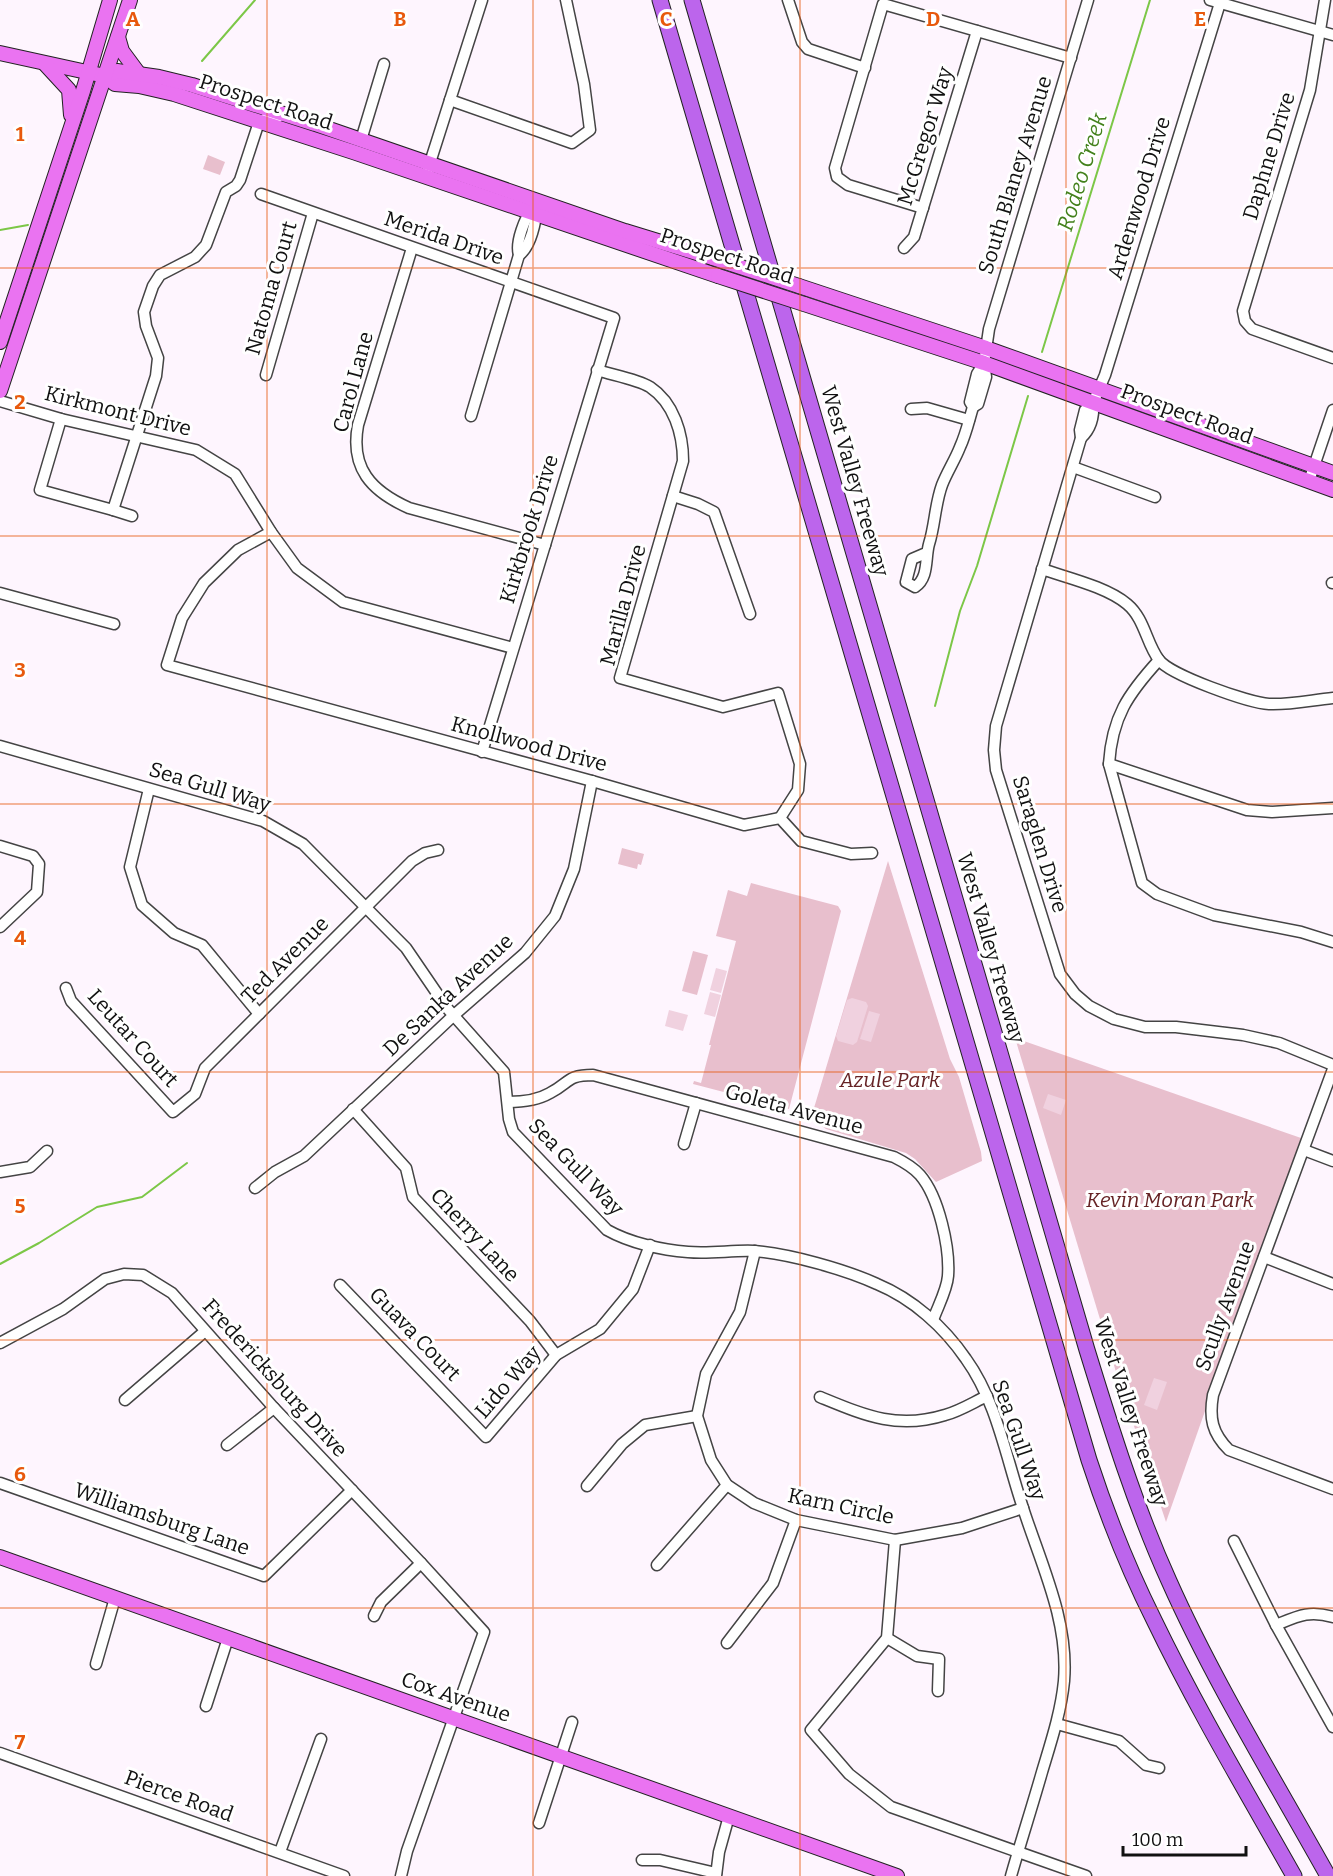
<svg xmlns="http://www.w3.org/2000/svg" width="1333" height="1876" font-family="Bitter,serif">
<style>
.green{fill:#e8bfcd}
.pitch{fill:#f0d1df}
.lines{fill:none;stroke-linecap:round;stroke-linejoin:round}
.stream{stroke:#7cc747;stroke-width:2}
.minor-casing{stroke:#444;stroke-width:13}
.major-casing{stroke:#222;stroke-width:16}
.highway-casing{stroke:#222;stroke-width:17}
.minor{stroke:#fff;stroke-width:10}
.major{stroke:#ea73f1;stroke-width:14}
.highway{stroke:#bc65ec;stroke-width:15}
.major-bridge-casing{stroke:#222;stroke-width:16;stroke-linecap:butt}
.major-bridge{stroke:#ea73f1;stroke-width:14}
.grid{fill:none;stroke:#e8590c;stroke-width:1.5;stroke-opacity:0.55}
.labels{text-anchor:middle;dominant-baseline:central;stroke-width:6;stroke-linejoin:round;paint-order:stroke}
.street-label{font-size:21px;fill:#111;stroke:#fff}
.park-label{font-size:21px;font-style:italic;fill:#662325;stroke:#fff}
.water-label{font-size:22px;font-style:italic;fill:#43811c;stroke:#fff}
.grid-label{font-size:20px;text-anchor:middle;font-weight:bold;fill:#e8590c;stroke:#fff;stroke-width:6;stroke-linejoin:round;paint-order:stroke}
</style>
<rect width="100%" height="100%" fill="#fef5fe"/>
<g class="green">
<path d="M208,155L225,162L220,175L203,169Z"/>
<path d="M622,848L644,854L641,865L638,864L637,869L618,864Z"/>
<path d="M888,861L950,1059L959,1077L981,1152L982,1161L936,1182L915,1159L906,1153L826,1129L811,1118Z"/>
<path d="M751,883L838,906L841,911L789,1109L693,1084L694,1081L701,1083L711,1045H709L736,941L716,936L728,890L747,896Z"/>
<path d="M693,951L708,955L697,995L682,991Z"/>
<path d="M1015,1038L1301,1138L1166,1522L1116,1372Z"/>
</g>
<g class="pitch">
<path d="M716,968L727,971L721,993L710,990Z"/>
<path d="M710,992L721,995L715,1017L704,1014Z"/>
<path d="M852,998L866,1002L868,1006L857,1042L853,1045L838,1041L836,1036L847,1000Z"/>
<path d="M669,1010L688,1015L683,1031L665,1026Z"/>
<path d="M869,1011L880,1014L871,1042L860,1039Z"/>
<path d="M1048,1094L1066,1100L1061,1115L1043,1108Z"/>
<path d="M1154,1378L1167,1382L1157,1410L1144,1405Z"/>
</g>
<g class="lines">
<g class="stream">
<path d="M202,61L255,0"/>
<path d="M0,230L28,225"/>
<path d="M1042,352L1150,0"/>
<path d="M935,706L960,611L977,566L1028,396"/>
<path d="M0,1264L39,1243L97,1207L142,1197L187,1163"/>
</g>
<g class="minor-casing">
<g id="minor">
<path d="M482,0L450,100L572,143L590,130L584,84L566,0"/>
<path d="M788,0L802,42L808,49L865,68"/>
<path d="M1210,0L1333,35"/>
<path d="M1325,0L1310,90L1243,311L1245,321L1252,329L1333,358"/>
<path d="M1220,3L1105,375L1093,403L1085,410L1080,430L1081,438L996,726L994,750L996,770L1060,974L1075,994L1089,1006L1114,1019L1145,1027H1176L1243,1035L1279,1043L1333,1065"/>
<path d="M361,140L384,64"/>
<path d="M428,169L450,100"/>
<path d="M261,194L614,318L482,752"/>
<path d="M923,208L848,185L837,177L835,168L883,4L1071,58"/>
<path d="M412,248L358,425C350,468 371,491 409,508L545,545"/>
<path d="M904,248L914,237L977,31"/>
<path d="M519,255C531,247 536,221 537,206"/>
<path d="M597,370C612,375 637,379 650,387C674,403 683,434 683,461L620,678L723,707L778,693L800,764L798,790L780,818"/>
<path d="M266,375L313,213"/>
<path d="M0,401L61,419L196,450L235,474L271,532L297,568L343,602L513,648"/>
<path d="M973,407L978,404L986,377L984,363L989,329L1088,0"/>
<path d="M911,409L927,408L969,420"/>
<path d="M471,416L519,255C515,242 525,218 533,207"/>
<path d="M61,419L40,490L113,510L156,376L158,358L146,326L144,312L153,286L160,275L195,257L206,245L226,192L236,186L240,180L259,122L268,117L276,119L282,113"/>
<path d="M1081,438C1091,429 1094,416 1093,403"/>
<path d="M1073,467L1155,497"/>
<path d="M1309,481L1333,410"/>
<path d="M673,496L698,504L714,512L750,614"/>
<path d="M113,510L132,516"/>
<path d="M271,532L238,550L204,583L182,618L167,665L592,781L744,825L780,818L801,841L851,854L872,853"/>
<path d="M926,553L912,559L906,582L915,587C929,578 925,558 929,544C935,525 935,504 942,485C947,472 955,460 960,447C966,434 969,420 973,407L970,402L977,374L984,363"/>
<path d="M1042,569C1068,578 1107,587 1127,604C1145,619 1146,643 1159,660C1170,675 1249,703 1269,704C1290,705 1312,700 1333,698"/>
<path d="M1332,583H1333"/>
<path d="M0,593L114,624"/>
<path d="M1159,660C1128,694 1112,717 1109,764L1142,883L1157,894L1214,915L1301,932L1333,942"/>
<path d="M0,746L263,821L303,844L406,948L447,1008L504,1072L509,1119L513,1132L607,1230C630,1243 662,1250 688,1252C710,1254 733,1250 754,1251C790,1254 844,1269 877,1284C913,1299 944,1327 966,1359C997,1402 1006,1458 1023,1508C1041,1564 1069,1621 1064,1681C1061,1712 1051,1742 1042,1772C1032,1807 1021,1841 1011,1876"/>
<path d="M1109,764L1247,810L1272,812L1333,808"/>
<path d="M149,789L130,867L142,905L174,933L202,945L259,1014"/>
<path d="M0,846L33,856L39,864L37,892L0,927"/>
<path d="M66,988L71,1001L173,1112L195,1094L205,1068L412,861L425,853L438,850"/>
<path d="M1333,1069L1213,1395C1209,1418 1212,1433 1229,1450L1333,1489"/>
<path d="M508,1102C521,1102 538,1100 550,1093C570,1083 566,1075 593,1075L894,1157C904,1162 913,1167 920,1175C939,1197 950,1248 948,1276C947,1290 938,1306 933,1320"/>
<path d="M353,1109L406,1168L413,1197L530,1321L556,1355"/>
<path d="M684,1144L696,1103"/>
<path d="M1304,1150L1333,1161"/>
<path d="M0,1172L30,1167L47,1151"/>
<path d="M255,1188L275,1172L304,1156L453,1016L525,953L555,916L574,869L592,781"/>
<path d="M755,1251L740,1312L706,1374L697,1416L711,1460L727,1485L754,1503L796,1520L895,1540L962,1528L1023,1508"/>
<path d="M1264,1257L1333,1284"/>
<path d="M340,1285L486,1437L556,1355L600,1329L633,1289L650,1245"/>
<path d="M0,1343L63,1309L105,1279L124,1274L143,1275L172,1293L274,1408L421,1563L484,1632L407,1851L401,1876"/>
<path d="M820,1397C864,1415 897,1430 945,1415C960,1411 974,1402 987,1396"/>
<path d="M125,1400L204,1332"/>
<path d="M227,1445L274,1408"/>
<path d="M0,1483L264,1576L352,1490"/>
<path d="M587,1486L622,1444L645,1425L697,1416"/>
<path d="M895,1540L887,1638L811,1730L849,1774L891,1807L1086,1876"/>
<path d="M1234,1541L1276,1625L1333,1727"/>
<path d="M657,1565L727,1485"/>
<path d="M374,1616L381,1602L421,1563"/>
<path d="M1276,1625C1298,1616 1309,1610 1333,1617"/>
<path d="M887,1638L917,1656L939,1659L938,1691"/>
<path d="M727,1643L773,1583L796,1520"/>
<path d="M96,1664L115,1598"/>
<path d="M206,1706L228,1638"/>
<path d="M1057,1724L1119,1741L1146,1765L1159,1768"/>
<path d="M0,1753L344,1876"/>
<path d="M539,1823L572,1722"/>
<path d="M280,1852L321,1739"/>
<path d="M642,1860H660L716,1873"/>
<path d="M716,1876L719,1852L729,1816"/>
</g>
</g>
<g class="major-casing">
<g id="major">
<path d="M118,37L122,51L139,74"/>
<path d="M0,53L105,76L115,84L139,86L174,94L353,152L718,276"/>
<path d="M45,64L69,90L71,115"/>
<path d="M105,76L117,71L159,77L192,85L315,124L625,231L713,258"/>
<path d="M799,286L986,348L1333,473"/>
<path d="M804,304L984,363L1333,490"/>
<path d="M0,342L83,91L110,0"/>
<path d="M0,391L130,0"/>
<path d="M0,1557L897,1876"/>
</g>
</g>
<g class="highway-casing">
<g id="highway">
<path d="M660,0L1089,1460C1107,1515 1128,1568 1154,1620C1196,1707 1246,1791 1294,1876"/>
<path d="M692,0L1087,1350C1111,1428 1135,1506 1169,1581C1214,1682 1274,1779 1328,1876"/>
</g>
</g>
<use href="#minor" class="minor"/>
<use href="#major" class="major"/>
<use href="#highway" class="highway"/>
<g class="major-bridge-casing">
<g id="major-bridge">
<path d="M713,258L799,286"/>
<path d="M718,276L804,304"/>
</g>
</g>
<use href="#major-bridge" class="major-bridge"/>
</g>
<path class="grid" d="M267,0V1876M533,0V1876M800,0V1876M1066,0V1876M0,268H1333M0,536H1333M0,804H1333M0,1072H1333M0,1340H1333M0,1608H1333"/>
<g class="labels">
<g class="street-label">
<text transform="translate(266 102) rotate(18)">Prospect Road</text>
<text transform="translate(925 136) rotate(-73)">McGregor Way</text>
<text transform="translate(1269 156) rotate(-73)">Daphne Drive</text>
<text transform="translate(1015 175) rotate(-73)">South Blaney Avenue</text>
<text transform="translate(1139 198) rotate(-73)">Ardenwood Drive</text>
<text transform="translate(444 238) rotate(19)">Merida Drive</text>
<text transform="translate(727 256) rotate(18)">Prospect Road</text>
<text transform="translate(271 288) rotate(-74)">Natoma Court</text>
<text transform="translate(353 382) rotate(-75)">Carol Lane</text>
<text transform="translate(118 411) rotate(14)">Kirkmont Drive</text>
<text transform="translate(1187 414) rotate(20)">Prospect Road</text>
<text transform="translate(855 481) rotate(74)">West Valley Freeway</text>
<text transform="translate(529 529) rotate(-73)">Kirkbrook Drive</text>
<text transform="translate(623 605) rotate(-75)">Marilla Drive</text>
<text transform="translate(529 744) rotate(15)">Knollwood Drive</text>
<text transform="translate(210 787) rotate(17)">Sea Gull Way</text>
<text transform="translate(1040 844) rotate(73)">Saraglen Drive</text>
<text transform="translate(991 948) rotate(74)">West Valley Freeway</text>
<text transform="translate(285 960) rotate(-45)">Ted Avenue</text>
<text transform="translate(448 995) rotate(-43)">De Sanka Avenue</text>
<text transform="translate(133 1038) rotate(48)">Leutar Court</text>
<text transform="translate(794 1109) rotate(15)">Goleta Avenue</text>
<text transform="translate(576 1167) rotate(46)">Sea Gull Way</text>
<text transform="translate(475 1235) rotate(47)">Cherry Lane</text>
<text transform="translate(1225 1306) rotate(-70)">Scully Avenue</text>
<text transform="translate(415 1334) rotate(46)">Guava Court</text>
<text transform="translate(275 1378) rotate(48)">Fredericksburg Drive</text>
<text transform="translate(508 1382) rotate(-49)">Lido Way</text>
<text transform="translate(1131 1412) rotate(72)">West Valley Freeway</text>
<text transform="translate(1019 1440) rotate(71)">Sea Gull Way</text>
<text transform="translate(841 1506) rotate(12)">Karn Circle</text>
<text transform="translate(162 1519) rotate(19)">Williamsburg Lane</text>
<text transform="translate(456 1697) rotate(19)">Cox Avenue</text>
<text transform="translate(179 1796) rotate(20)">Pierce Road</text>
</g>
<g class="park-label">
<text x="890" y="1080">Azule Park</text>
<text x="1170" y="1200">Kevin Moran Park</text>
</g>
<g class="water-label">
<text transform="translate(1082 172) rotate(-73)">Rodeo Creek</text>
</g>
</g>
<g class="grid-label">
<text x="133" y="26">A</text>
<text x="400" y="26">B</text>
<text x="666" y="26">C</text>
<text x="933" y="26">D</text>
<text x="1200" y="26">E</text>
<text x="20" y="141">1</text>
<text x="20" y="409">2</text>
<text x="20" y="677">3</text>
<text x="20" y="945">4</text>
<text x="20" y="1213">5</text>
<text x="20" y="1481">6</text>
<text x="20" y="1749">7</text>
</g>
<path d="M1123 1846v9h123v-9" fill="none" stroke="#111111" stroke-width="3"/>
<text x="1132" y="1846" font-size="18" fill="#111111" stroke="#ffffff" stroke-width="4.5" paint-order="stroke">100 m</text>
</svg>
